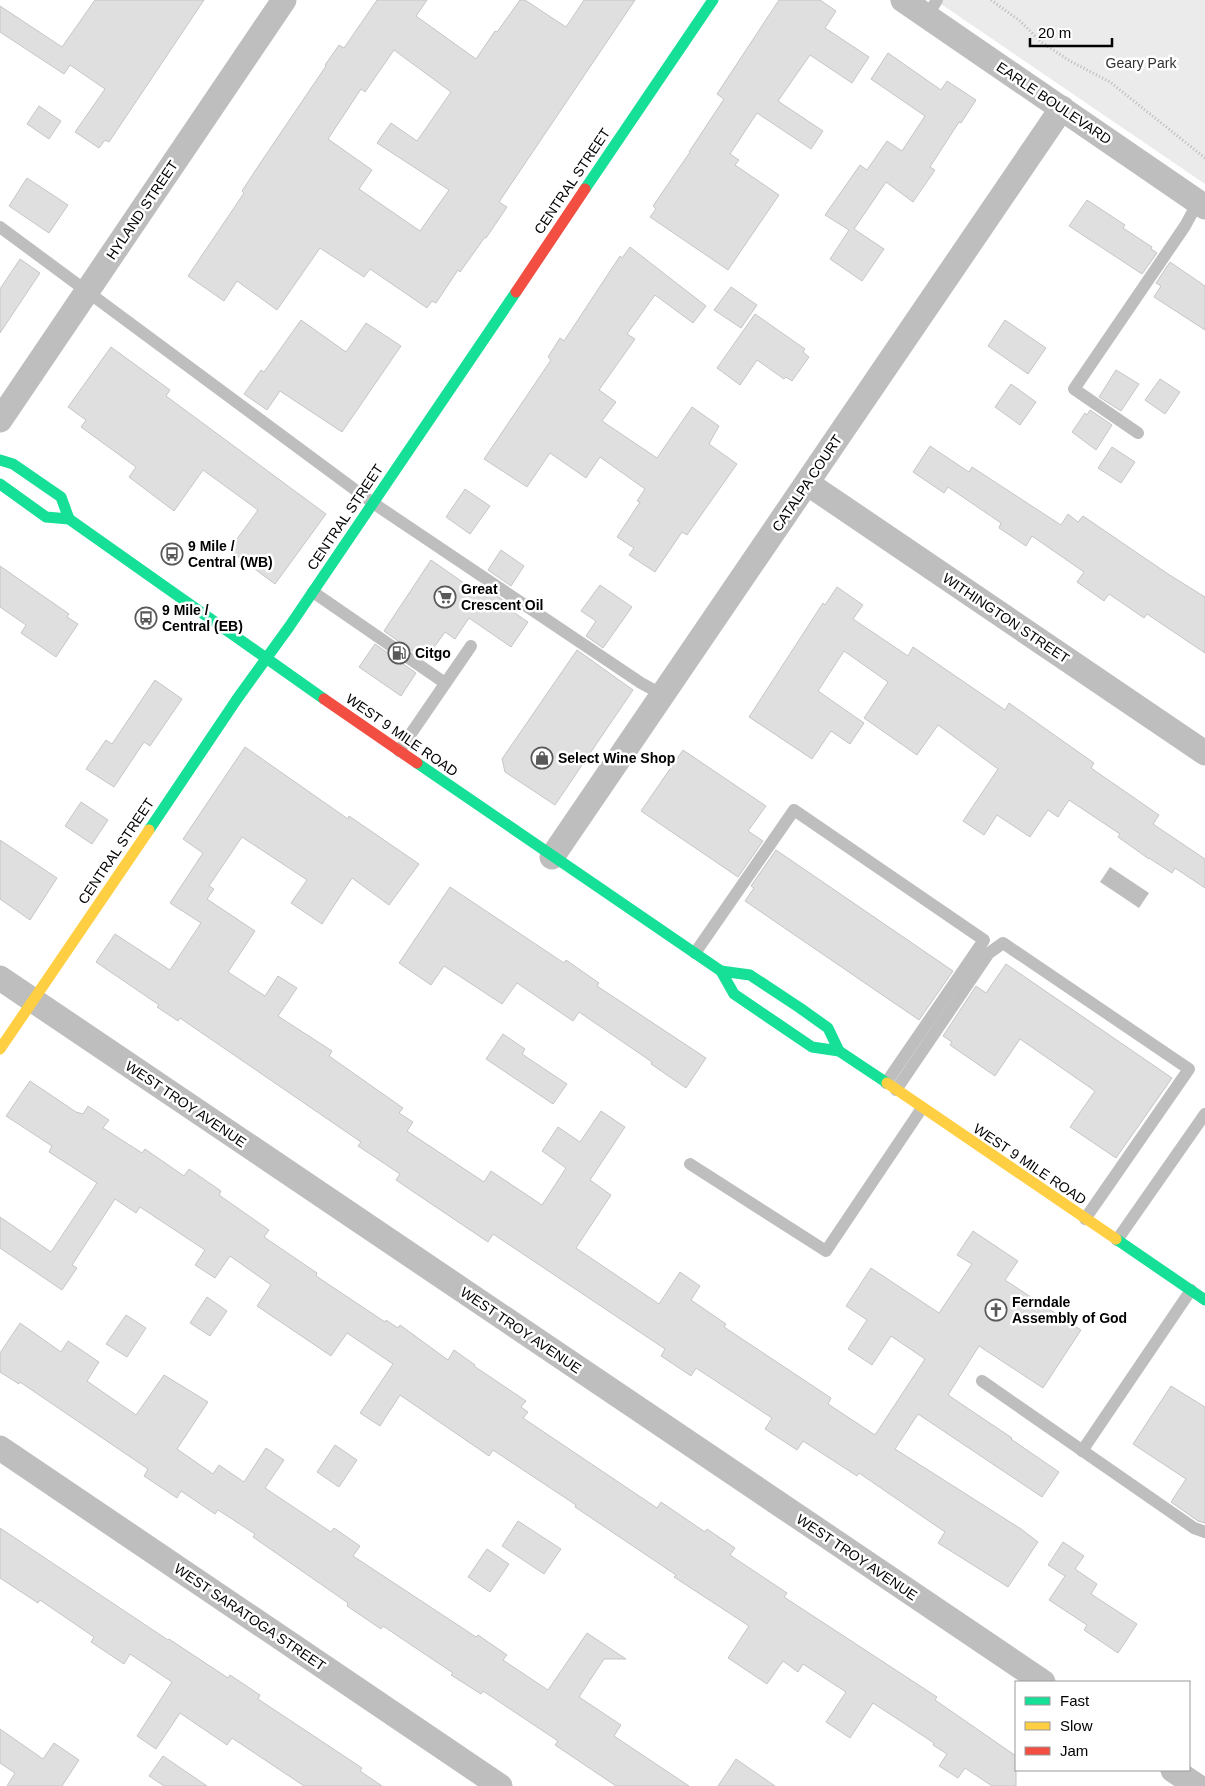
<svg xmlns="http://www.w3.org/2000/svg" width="1205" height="1786" font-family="Helvetica,sans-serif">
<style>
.green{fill:#ebebeb}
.water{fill:#bebebe}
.building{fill:#dfdfdf;stroke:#c6c6c6;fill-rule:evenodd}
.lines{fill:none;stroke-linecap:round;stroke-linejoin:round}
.path{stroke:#b9b9b9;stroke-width:3;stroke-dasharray:1 2.5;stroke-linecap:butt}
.lane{stroke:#bebebe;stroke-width:12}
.street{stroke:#bebebe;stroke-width:25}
.fast{stroke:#16e098;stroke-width:11}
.slow{stroke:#ffcf43;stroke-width:11}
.jam{stroke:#f24e42;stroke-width:11}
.labels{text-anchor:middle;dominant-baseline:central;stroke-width:5;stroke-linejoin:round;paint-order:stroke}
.park-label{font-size:14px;fill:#323232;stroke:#fff}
.street-label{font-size:14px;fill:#000;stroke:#fff}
.poi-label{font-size:14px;font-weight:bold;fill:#000;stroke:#fff;text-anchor:start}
</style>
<rect width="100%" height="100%" fill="#fff"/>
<path class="green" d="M935,0H1205V184Z"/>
<path class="water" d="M1110,867L1149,893L1139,908L1100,882Z"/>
<g class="building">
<path d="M95,0H204L109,142L105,140L99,148L75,132L105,89L70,65L64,74L0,32V6L62,47Z"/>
<path d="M377,0H427L416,16L476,59L495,31L497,32L520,0H525L566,27L584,0H635L499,202L507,207L486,238L485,237L460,272L458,270L436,303L432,301L427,308L370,269L364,277L320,248L277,310L237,281L224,301L188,276L244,193L242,191L259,165L326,66L325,65L339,45L344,48ZM394,50L451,92L417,141L391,123L377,143L449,190L420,231L359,189L372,170L328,139L361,89L365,92Z"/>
<path d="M779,0H820L836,11L825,28L869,57L852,83L810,55L778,101L823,131L811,149L757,113L730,154L739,160L735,165L779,195L728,270L650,217L656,209L653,206L690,152H689L724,99L717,94Z"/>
<path d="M888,53L941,90L947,81L976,100L961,123L959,122L930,167L935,170L913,202L886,182L854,229L884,249L862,281L830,259L849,230L825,215L860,165L867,170L887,141L902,151L925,116L871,79Z"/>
<path d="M39,106L61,121L49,139L27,124Z"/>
<path d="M27,178L68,205L49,233L9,206Z"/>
<path d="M1087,200L1125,225L1123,228L1152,247L1151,249L1157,253L1142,274L1069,226Z"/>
<path d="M630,247L706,306L693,323L655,295L627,334L635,339L599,390L616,402L602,421L657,458L692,407L719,426L709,444L737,464L687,535L682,532L655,572L629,555L634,548L617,537L640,502L637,501L645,489L600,457L586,478L550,453L527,487L484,459L551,360L548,357L560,338L564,341L620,256L622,258Z"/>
<path d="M20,259L40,273L0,333V289Z"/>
<path d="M1170,262L1205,286V330L1154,297L1161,286L1156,283Z"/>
<path d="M731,287L757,305L741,328L714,310Z"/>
<path d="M755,314L805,349L803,352L809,357L792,381L786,377L784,379L757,360L740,385L717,368Z"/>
<path d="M301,320L346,352L366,323L401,346L342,432L280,391L267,410L244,394L261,370L264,372Z"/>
<path d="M1005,320L1046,348L1028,374L988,346Z"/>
<path d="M111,347L170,390L166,396L326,514L275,584L229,550L258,510L203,470L174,511L129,477L136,467L81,427L86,420L68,407Z"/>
<path d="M1116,370L1139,384L1121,411L1099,397Z"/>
<path d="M1160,379L1180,392L1165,414L1145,400Z"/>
<path d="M1011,384L1036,402L1020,425L995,407Z"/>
<path d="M1090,410L1112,425L1096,450L1072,432L1085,413L1087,415Z"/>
<path d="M930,446L969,472L972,467L1061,525L1068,514L1078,522L1083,516L1168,574L1205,597V653L1147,614L1144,618L1109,594L1104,601L1077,582L1084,572L1032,536L1026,546L999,528L1001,523L948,487L944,493L913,472Z"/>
<path d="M1112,447L1135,462L1121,483L1098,468Z"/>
<path d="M465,489L490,506L470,534L446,517Z"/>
<path d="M501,550L524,566L511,586L488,570Z"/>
<path d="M431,560L474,590L478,584L503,600L500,603L528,622L511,647L469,618L455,639L445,632L425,660L384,631Z"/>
<path d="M0,566L69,614L67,617L78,624L56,657L21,633L26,625L0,607Z"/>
<path d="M600,585L632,607L603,648L586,636L596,621L581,611Z"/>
<path d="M837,587L863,605L853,619L908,656L913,647L1005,710L1009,703L1094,763L1091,768L1159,815L1153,824L1205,859V888L1175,868L1172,873L1149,858V859L1118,837L1120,834L1069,800L1058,817L1048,810L1030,837L997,815L984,835L963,821L998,769L938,725L917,755L864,718L888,682L844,651L818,691L864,723L850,744L831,731L812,759L749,717L823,603L825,605Z"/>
<path d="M375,644L416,673L401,696L359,667Z"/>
<path d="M577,650L633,690L555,805L505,772L502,759Z"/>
<path d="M155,680L182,699L150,746L144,742L114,787L86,769L106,740L112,744Z"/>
<path d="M245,747L348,819L349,816L419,864L389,905L352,878L322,924L291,903L307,880L242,837L209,886L214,889L207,899L255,931L228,972L265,996L278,976L297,988L278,1016L332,1051L329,1056L403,1108L399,1113L413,1122L407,1131L484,1182L491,1171L542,1205L566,1168L542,1151L558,1127L580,1142L601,1111L625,1127L590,1180L611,1195L576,1248L659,1304L680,1272L700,1286L691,1300L726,1324L724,1327L831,1398L828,1404L875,1435L925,1359L891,1336L872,1365L848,1349L867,1320L846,1306L871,1268L939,1313L972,1264L957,1255L973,1231L1018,1261L1005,1280L1081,1330L1043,1388L979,1346L948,1395L1012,1438L1011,1439L1059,1472L1042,1497L918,1414L895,1449L1021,1529L1038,1542L1008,1587L938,1543L945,1532L859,1473L857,1476L803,1441L797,1450L765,1429L772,1418L696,1368L691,1376L661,1356L665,1349L532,1260L493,1234L488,1242L421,1197L396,1180L400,1174L358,1146L361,1142L180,1018L178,1021L157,1007L159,1005L96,962L115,934L170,970L201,923L170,903L203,853L183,839Z"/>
<path d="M683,750L766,806L748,831L763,841L738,877L641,811Z"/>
<path d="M81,802L108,820L92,844L65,826Z"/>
<path d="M0,840L57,878L30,920L0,899Z"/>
<path d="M776,850L953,971L919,1020L745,901L754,888L751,886Z"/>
<path d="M450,887L564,963L566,960L599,983L597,986L706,1058L686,1088L651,1064L652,1062L579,1012L573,1021L517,983L502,1004L444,966L431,985L399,963Z"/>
<path d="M1006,964L1172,1078L1116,1158L1070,1127L1095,1091L1020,1039L995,1076L950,1045L952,1042L943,1036L976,986L986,993Z"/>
<path d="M503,1034L525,1049L522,1054L567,1084L553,1104L486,1059Z"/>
<path d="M30,1081L76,1112L83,1114L88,1106L109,1120L103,1128L142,1153L145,1149L184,1176L189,1169L221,1191L219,1195L269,1230L264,1237L317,1273L316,1276L385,1322L386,1320L398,1328L400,1325L448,1360L454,1350L475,1365L474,1366L526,1401L521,1407L528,1412L523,1418L657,1508L661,1502L705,1532L707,1529L735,1548L730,1555L787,1593L784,1597L937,1697L935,1700L1016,1756V1786H992L965,1768L958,1778L939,1766L947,1754L933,1745L934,1743L873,1703L850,1738L826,1722L846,1692L803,1664L798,1672L783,1661L767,1684L728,1658L749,1626L674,1577L676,1575L575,1507L576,1505L493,1450L489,1456L400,1395L380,1426L360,1413L393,1364L347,1333L331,1356L257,1306L271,1285L230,1256L215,1278L195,1265L205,1250L140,1207L136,1213L115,1199L72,1265L77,1268L62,1290L0,1248V1217L51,1252L97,1183L49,1152L52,1146L6,1116Z"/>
<path d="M207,1297L227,1311L210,1336L190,1323Z"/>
<path d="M126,1315L146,1328L127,1357L106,1344Z"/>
<path d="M20,1323L61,1352L68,1341L99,1362L87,1381L136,1415L164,1375L208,1402L177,1449L213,1474L219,1465L244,1482L266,1448L284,1460L265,1488L331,1532L334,1528L360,1546L353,1556L476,1637L478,1635L507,1655L503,1660L548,1690L587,1633L626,1659H604L579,1697L621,1725L614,1736L689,1786H616L555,1745L558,1741L483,1691L481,1694L451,1675L453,1673L383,1626L381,1629L347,1606L348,1603L253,1537L255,1534L218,1510L215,1514L181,1491L177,1498L144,1476L148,1469L20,1382L19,1384L0,1372V1353Z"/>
<path d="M1171,1386L1205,1407V1523L1198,1521L1171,1502L1186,1479L1133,1444Z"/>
<path d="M335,1445L357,1460L339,1487L317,1472Z"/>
<path d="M518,1521L561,1549L544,1574L502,1546Z"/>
<path d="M0,1528L168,1640L169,1639L228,1678L230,1675L260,1695L258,1699L362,1768L360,1771L382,1786H304L232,1738L227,1745L180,1713L156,1749L137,1736L172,1682L130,1654L124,1664L91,1642L94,1637L40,1600L38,1603L0,1578Z"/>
<path d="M1063,1542L1084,1556L1075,1569L1097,1584L1091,1594L1137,1624L1118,1653L1084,1630L1087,1625L1049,1600L1065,1576L1048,1565Z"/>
<path d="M487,1549L509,1564L490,1592L468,1577Z"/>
<path d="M0,1729L43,1759L54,1743L79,1760L62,1786H7L15,1773L0,1763Z"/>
<path d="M163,1756L207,1786H164L149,1776Z"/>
<path d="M736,1759L775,1786H718Z"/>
</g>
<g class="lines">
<path class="path" d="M991,0L1020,21L1041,42L1070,61L1110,82L1205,158"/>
<g class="lane">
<path d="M927,16L937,0"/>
<path d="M0,227L373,503L641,683L663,695"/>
<path d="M1138,433L1074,389L1185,226L1198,202"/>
<path d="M313,592L445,683"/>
<path d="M399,751L471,646"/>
<path d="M695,953L794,810L984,940L886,1083"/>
<path d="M896,1090L989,953L1003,943L1189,1069L1085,1219"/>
<path d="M690,1164L826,1251L922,1108"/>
<path d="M1117,1240L1205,1114"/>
<path d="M982,1381L1194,1528L1205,1532"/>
<path d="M1082,1451L1191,1290"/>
</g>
<g class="street">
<path d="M903,0L1205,207"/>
<path d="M0,420L284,0"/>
<path d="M807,483L1205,753"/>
<path d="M552,857L1062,108"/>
<path d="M0,978L1043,1682"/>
<path d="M0,1448L500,1786"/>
<path d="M1173,1770L1197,1786"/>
</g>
<g class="fast">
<path d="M585,189L713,0"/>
<path d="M0,460L13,464L61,497L69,519"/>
<path d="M0,484L46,517L69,519L324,699"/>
<path d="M417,763L721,971L734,994L812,1047L839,1051L887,1083"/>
<path d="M149,830L237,699L289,627L516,292"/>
<path d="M721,971L750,975L800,1008L828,1028L839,1051"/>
<path d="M1116,1239L1205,1300"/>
</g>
<g class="slow">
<path d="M0,1049L149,830"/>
<path d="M887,1083L1116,1239"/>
</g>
<g class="jam">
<path d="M516,292L585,189"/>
<path d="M324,699L417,763"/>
</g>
</g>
<defs>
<g id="bus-ring" transform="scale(1.125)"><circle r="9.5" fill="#fff" stroke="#595959" stroke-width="1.5"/><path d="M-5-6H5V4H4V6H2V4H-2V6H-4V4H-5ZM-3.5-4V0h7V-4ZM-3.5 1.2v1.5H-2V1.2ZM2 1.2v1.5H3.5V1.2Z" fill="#595959"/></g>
<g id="supermarket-ring" transform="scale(1.125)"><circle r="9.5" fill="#fff" stroke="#595959" stroke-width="1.5"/><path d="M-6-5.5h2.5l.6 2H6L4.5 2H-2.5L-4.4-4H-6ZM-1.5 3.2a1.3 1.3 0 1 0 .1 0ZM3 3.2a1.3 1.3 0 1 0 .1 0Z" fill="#595959"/></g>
<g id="fuel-ring" transform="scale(1.125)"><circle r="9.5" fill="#fff" stroke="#595959" stroke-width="1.5"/><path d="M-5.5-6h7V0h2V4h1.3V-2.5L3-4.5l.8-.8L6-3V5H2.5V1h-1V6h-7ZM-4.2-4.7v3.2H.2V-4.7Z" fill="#595959"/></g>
<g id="shop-ring" transform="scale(1.125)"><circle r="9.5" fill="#fff" stroke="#595959" stroke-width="1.5"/><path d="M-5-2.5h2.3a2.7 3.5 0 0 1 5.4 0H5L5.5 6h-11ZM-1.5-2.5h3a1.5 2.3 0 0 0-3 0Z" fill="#595959"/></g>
<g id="church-ring" transform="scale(1.125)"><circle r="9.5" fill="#fff" stroke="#595959" stroke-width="1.5"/><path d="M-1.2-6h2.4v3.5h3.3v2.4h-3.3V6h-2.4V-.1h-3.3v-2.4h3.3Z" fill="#595959"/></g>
</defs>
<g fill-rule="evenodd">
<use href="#bus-ring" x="172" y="554"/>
<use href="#supermarket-ring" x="445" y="597"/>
<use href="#bus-ring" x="146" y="618"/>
<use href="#fuel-ring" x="399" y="653"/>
<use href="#shop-ring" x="542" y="758"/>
<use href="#church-ring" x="996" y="1310"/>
</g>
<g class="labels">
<g class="park-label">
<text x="1141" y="63">Geary Park</text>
</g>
<g class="street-label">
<text transform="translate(1054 103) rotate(34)">EARLE BOULEVARD</text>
<text transform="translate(572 181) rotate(-56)">CENTRAL STREET</text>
<text transform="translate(142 210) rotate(-56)">HYLAND STREET</text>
<text transform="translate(807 483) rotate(-56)">CATALPA COURT</text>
<text transform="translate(345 517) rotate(-56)">CENTRAL STREET</text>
<text transform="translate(1006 618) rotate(34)">WITHINGTON STREET</text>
<text transform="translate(402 735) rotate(35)">WEST 9 MILE ROAD</text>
<text transform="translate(116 851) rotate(-56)">CENTRAL STREET</text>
<text transform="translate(186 1104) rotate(34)">WEST TROY AVENUE</text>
<text transform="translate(1030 1164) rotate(34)">WEST 9 MILE ROAD</text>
<text transform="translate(521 1330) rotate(34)">WEST TROY AVENUE</text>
<text transform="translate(857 1557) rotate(34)">WEST TROY AVENUE</text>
<text transform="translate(250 1617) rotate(34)">WEST SARATOGA STREET</text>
</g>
<g class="poi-label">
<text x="188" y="546">9 Mile /<tspan x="188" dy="16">Central (WB)</tspan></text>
<text x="461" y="589">Great<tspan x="461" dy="16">Crescent Oil</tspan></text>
<text x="162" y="610">9 Mile /<tspan x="162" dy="16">Central (EB)</tspan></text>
<text x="415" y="653">Citgo</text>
<text x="558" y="758">Select Wine Shop</text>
<text x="1012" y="1302">Ferndale<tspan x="1012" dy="16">Assembly of God</tspan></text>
</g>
</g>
<rect x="1015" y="1681" width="175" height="90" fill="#ffffff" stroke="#999999"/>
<rect x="1025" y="1697" width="25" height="8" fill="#16e098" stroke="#999999"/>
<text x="1060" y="1706" font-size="15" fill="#000000">Fast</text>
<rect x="1025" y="1722" width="25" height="8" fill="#ffcf43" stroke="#999999"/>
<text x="1060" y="1731" font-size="15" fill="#000000">Slow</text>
<rect x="1025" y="1747" width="25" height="8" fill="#f24e42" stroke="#999999"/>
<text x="1060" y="1756" font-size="15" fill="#000000">Jam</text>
<path d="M1030 38v8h82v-8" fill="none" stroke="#000000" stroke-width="2.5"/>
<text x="1038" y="38" font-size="15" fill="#000000" stroke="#ffffff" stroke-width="4" paint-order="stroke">20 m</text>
</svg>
